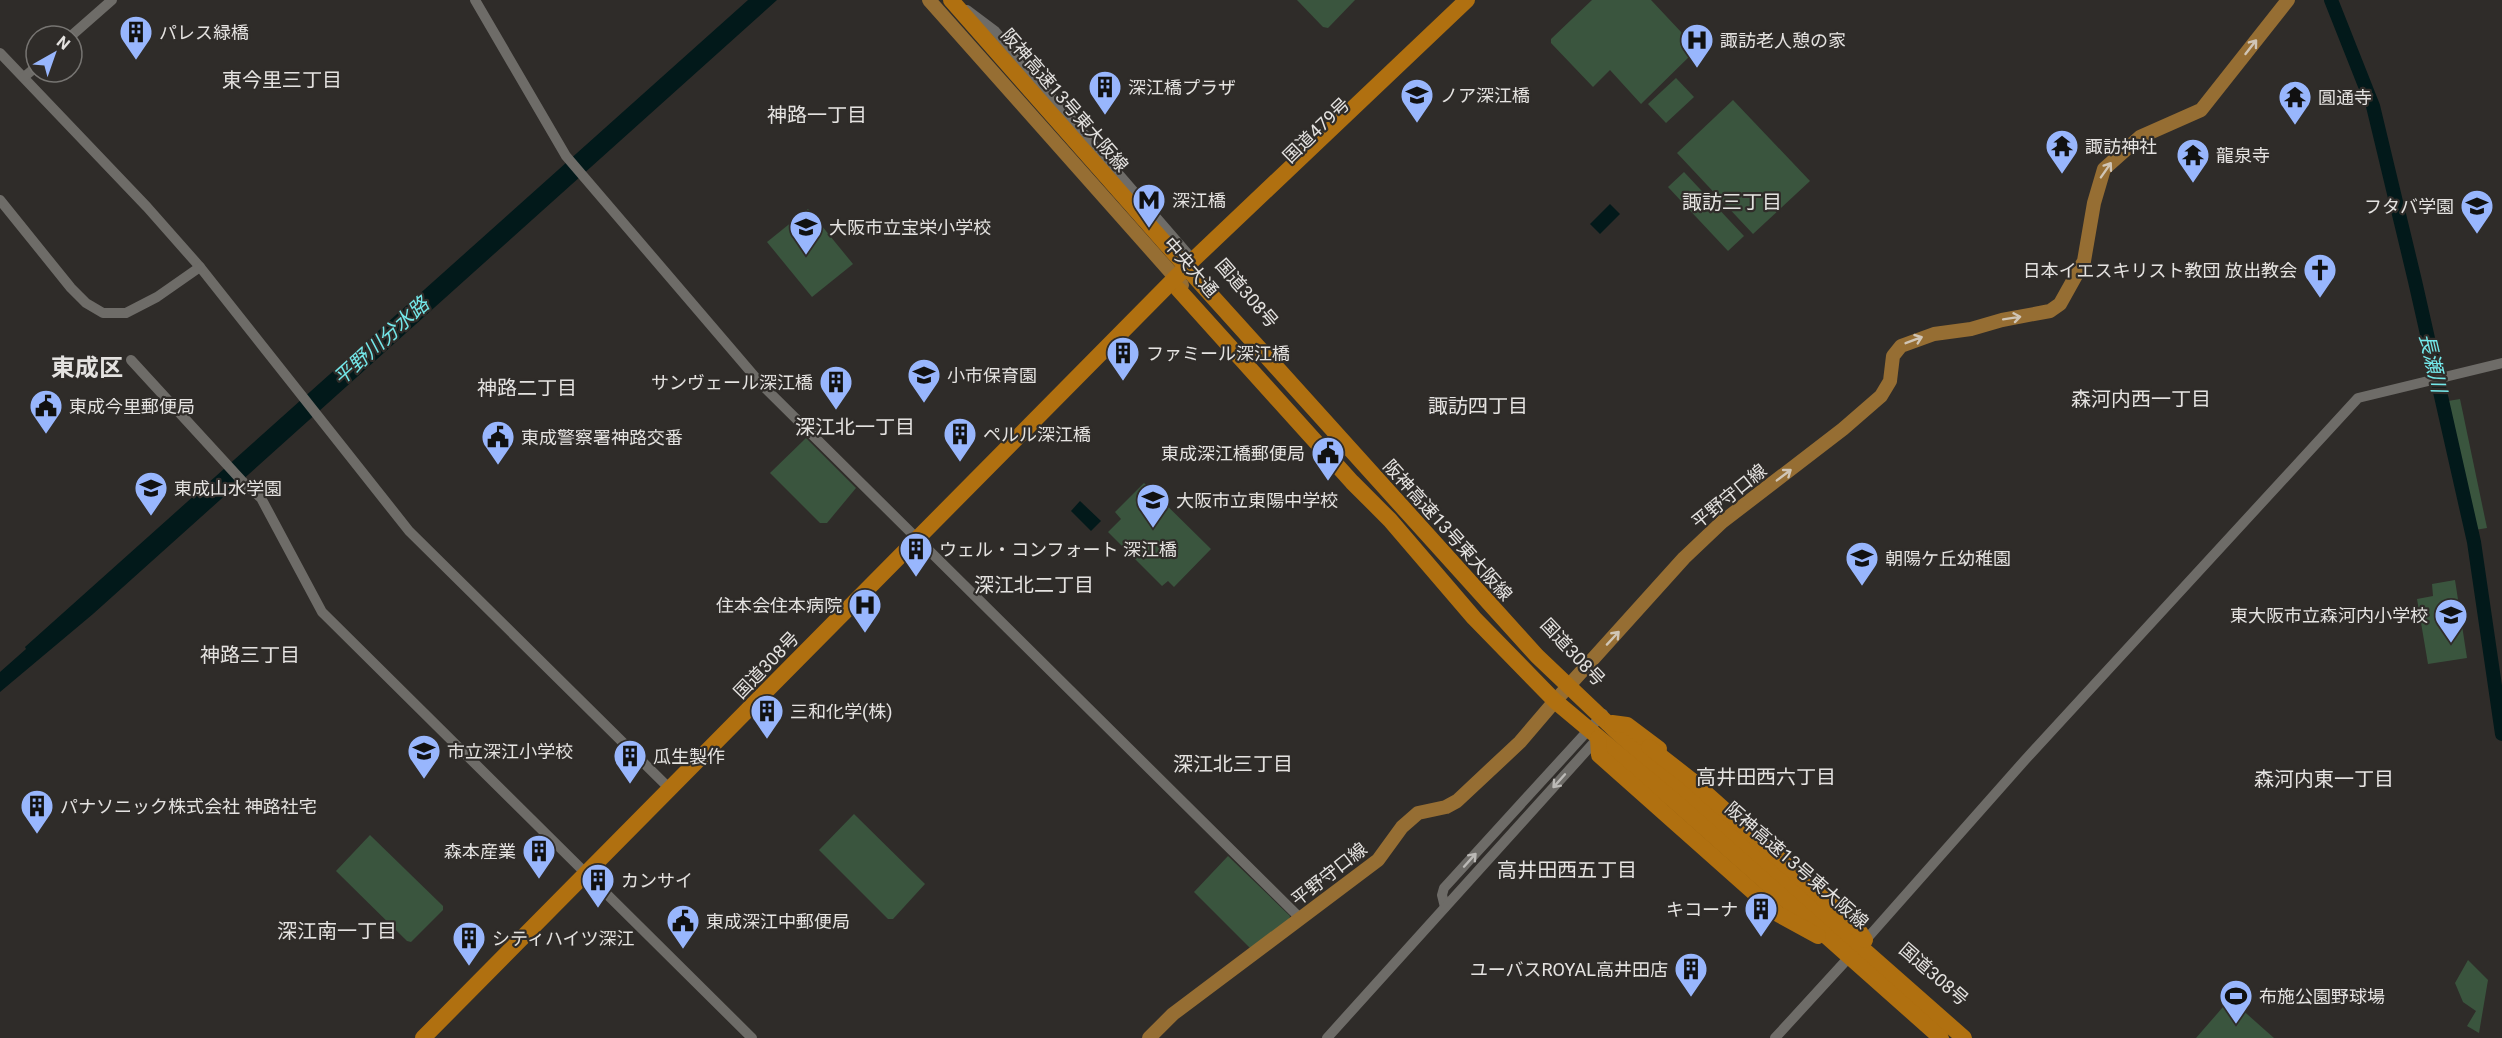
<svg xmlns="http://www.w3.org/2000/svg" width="2502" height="1038" font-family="Roboto,'Noto Sans JP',sans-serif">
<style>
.green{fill:#3a553e}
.water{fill:#02191a}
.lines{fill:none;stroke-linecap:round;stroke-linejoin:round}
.river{stroke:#02191a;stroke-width:14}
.minor{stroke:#6e6c68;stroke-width:10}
.major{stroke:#966e33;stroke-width:14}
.highway{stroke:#b07010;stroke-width:16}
.oneway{stroke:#d0c5b5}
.oneway2{stroke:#bbb9b6}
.labels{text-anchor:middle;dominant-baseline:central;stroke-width:4.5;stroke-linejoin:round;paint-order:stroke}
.poi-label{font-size:18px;fill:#e4e2e0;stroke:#2f2c29;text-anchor:start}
.street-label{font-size:18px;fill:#e4e2e0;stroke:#2f2c29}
.neighbourhood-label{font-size:20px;fill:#e4e2e0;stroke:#2f2c29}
.water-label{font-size:20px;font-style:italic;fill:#74e8ea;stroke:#2f2c29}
.district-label{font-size:24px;font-weight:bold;fill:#e4e2e0;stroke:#2f2c29}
</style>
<rect width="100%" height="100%" fill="#2f2c29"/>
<g class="green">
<path d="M1297,0H1355L1328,28L1323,27Z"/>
<path d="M1592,0H1651L1697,49L1641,104L1610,70L1593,87L1551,43V39Z"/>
<path d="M1676,78L1694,97L1666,123L1648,104Z"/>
<path d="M1733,100L1810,181L1753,234L1677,153Z"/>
<path d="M1684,172L1744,236L1728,251L1668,187Z"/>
<path d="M808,209L853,264L812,297L767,242Z"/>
<path d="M2460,399L2487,528L2475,530L2448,401Z"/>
<path d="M806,438L856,488L827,523H820L770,473Z"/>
<path d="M1144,483L1211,549L1174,587L1168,581L1162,586L1108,532L1121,519L1115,512Z"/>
<path d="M2455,580L2467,658L2428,664L2417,599L2433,596L2432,584Z"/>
<path d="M854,814L925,884L893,919H888L819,850Z"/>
<path d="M370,835L443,906V910L411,942L407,941L336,871Z"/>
<path d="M1228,856L1290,916L1289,922L1250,948L1194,892Z"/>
<path d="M2468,960L2488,980L2479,1033L2467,1026L2476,1011L2463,1002L2455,983Z"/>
<path d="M2230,999L2274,1038H2196Z"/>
</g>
<g class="water">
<path d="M748,0H777L93,614L0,692V672L26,649L25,647Z"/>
<path d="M1610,204L1620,214L1600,234L1590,224Z"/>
<path d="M1080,501L1101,521L1091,531L1071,511Z"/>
</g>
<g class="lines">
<path class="river" d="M2331,0L2373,106L2415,281L2474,542L2502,734"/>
<g class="minor">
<path d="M475,0L566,156L762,385L1297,915L1298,921"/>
<path d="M967,10L995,31L1193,260"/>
<path d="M71,36L112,0"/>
<path d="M0,53L147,207L200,267L409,531L669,788"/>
<path d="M24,77L36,67"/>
<path d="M0,200L71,288L86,303L103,313H126L157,297L200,267"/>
<path d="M131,360L242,481L261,498L322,612L752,1038"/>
<path d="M1445,907L1442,895L1444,888L1603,714"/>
<path d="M1863,943L2025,760L2358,398L2502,363"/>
<path d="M1327,1038L1598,738"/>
<path d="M1775,1038L1852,954"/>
</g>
<g class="major">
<path d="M929,0L1182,285"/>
<path d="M1149,1038L1173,1014L1378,860L1402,827L1418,813L1446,807L1457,801L1520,742L1555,701L1684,558L1722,522L1843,429L1881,396L1890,381L1893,356L1901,346L1934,334L1971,329L2002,320L2050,311L2060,304L2084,261L2094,203L2104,169L2140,137L2201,110L2288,0"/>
</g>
<g class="highway">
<path d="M951,0L1202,285L1537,656L1619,734L1964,1038"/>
<path d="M1178,289L1352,482L1390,520L1474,618L1555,701L1672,799L1941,1038"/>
<path d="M1612,723L1627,725L1659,749"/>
<path d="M1598,738L1599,755L1778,914L1818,936"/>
<path d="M1649,747L1690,779L1824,899"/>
<path d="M1817,890L1858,929L1865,940"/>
<path d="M423,1038L1193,260L1467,0"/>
</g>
</g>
<defs><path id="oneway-shaft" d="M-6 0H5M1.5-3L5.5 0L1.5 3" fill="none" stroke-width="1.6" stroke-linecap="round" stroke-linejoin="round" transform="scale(1.5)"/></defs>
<g class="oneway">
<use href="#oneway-shaft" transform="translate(2251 47) rotate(-52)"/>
<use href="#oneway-shaft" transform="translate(2106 170) rotate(-55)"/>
<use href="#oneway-shaft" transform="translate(2012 318) rotate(-9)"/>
<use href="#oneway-shaft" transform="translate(1914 340) rotate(-21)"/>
<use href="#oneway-shaft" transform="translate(1784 475) rotate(-37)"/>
<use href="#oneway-shaft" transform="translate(1613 638) rotate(-47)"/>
</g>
<g class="oneway2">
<use href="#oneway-shaft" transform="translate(1559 781) rotate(132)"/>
<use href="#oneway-shaft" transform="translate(1470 860) rotate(-48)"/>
</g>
<defs>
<g id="building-pin" transform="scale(1.725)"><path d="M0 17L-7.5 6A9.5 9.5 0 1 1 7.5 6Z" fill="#98b6fd" stroke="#2f2c29"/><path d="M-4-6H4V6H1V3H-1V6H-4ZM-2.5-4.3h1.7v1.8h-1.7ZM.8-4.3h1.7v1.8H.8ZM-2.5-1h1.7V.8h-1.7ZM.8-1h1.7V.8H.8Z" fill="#111"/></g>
<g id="hospital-pin" transform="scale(1.725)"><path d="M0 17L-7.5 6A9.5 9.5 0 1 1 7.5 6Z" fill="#98b6fd" stroke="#2f2c29"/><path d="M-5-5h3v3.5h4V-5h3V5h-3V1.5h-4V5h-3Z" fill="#111"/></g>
<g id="school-pin" transform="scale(1.725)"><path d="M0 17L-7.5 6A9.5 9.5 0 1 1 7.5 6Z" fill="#98b6fd" stroke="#2f2c29"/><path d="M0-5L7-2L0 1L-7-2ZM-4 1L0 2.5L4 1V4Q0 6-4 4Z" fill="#111"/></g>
<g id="temple-pin" transform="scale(1.725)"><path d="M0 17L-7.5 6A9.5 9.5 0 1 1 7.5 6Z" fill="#98b6fd" stroke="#2f2c29"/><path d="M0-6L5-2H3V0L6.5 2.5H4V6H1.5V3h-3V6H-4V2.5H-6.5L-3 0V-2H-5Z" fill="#111"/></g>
<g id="metro-pin" transform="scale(1.725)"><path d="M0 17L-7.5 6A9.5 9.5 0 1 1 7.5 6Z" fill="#98b6fd" stroke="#2f2c29"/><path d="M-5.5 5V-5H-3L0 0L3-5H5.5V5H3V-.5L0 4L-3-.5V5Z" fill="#111"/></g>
<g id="church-pin" transform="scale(1.725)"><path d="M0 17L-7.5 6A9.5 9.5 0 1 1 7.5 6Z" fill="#98b6fd" stroke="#2f2c29"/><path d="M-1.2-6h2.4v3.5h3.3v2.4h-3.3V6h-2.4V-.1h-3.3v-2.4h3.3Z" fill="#111"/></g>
<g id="civic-pin" transform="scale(1.725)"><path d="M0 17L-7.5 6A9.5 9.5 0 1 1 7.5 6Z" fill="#98b6fd" stroke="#2f2c29"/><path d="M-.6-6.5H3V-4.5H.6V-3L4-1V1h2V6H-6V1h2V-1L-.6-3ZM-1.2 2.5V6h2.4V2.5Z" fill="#111"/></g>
<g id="stadium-pin" transform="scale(1.725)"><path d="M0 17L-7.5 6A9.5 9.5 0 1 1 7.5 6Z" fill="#98b6fd" stroke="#2f2c29"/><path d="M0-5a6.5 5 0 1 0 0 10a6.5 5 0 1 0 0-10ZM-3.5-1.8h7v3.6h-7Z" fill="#111"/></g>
</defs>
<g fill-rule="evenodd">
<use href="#building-pin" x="136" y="32"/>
<use href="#hospital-pin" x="1697" y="40"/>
<use href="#building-pin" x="1105" y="87"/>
<use href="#school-pin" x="1417" y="95"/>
<use href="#temple-pin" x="2295" y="97"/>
<use href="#temple-pin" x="2062" y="146"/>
<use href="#temple-pin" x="2193" y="155"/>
<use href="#metro-pin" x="1149" y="200"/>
<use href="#school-pin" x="2477" y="206"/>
<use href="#school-pin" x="806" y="227"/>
<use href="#church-pin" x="2320" y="270"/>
<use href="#building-pin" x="1123" y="353"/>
<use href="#school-pin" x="924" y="375"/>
<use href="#building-pin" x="836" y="382"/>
<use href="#civic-pin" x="46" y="406"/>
<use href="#building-pin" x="960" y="434"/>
<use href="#civic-pin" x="498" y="437"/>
<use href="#civic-pin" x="1328" y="453"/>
<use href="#school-pin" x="151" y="488"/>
<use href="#school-pin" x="1153" y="500"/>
<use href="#building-pin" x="916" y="549"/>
<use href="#school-pin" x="1862" y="558"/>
<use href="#hospital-pin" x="865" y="605"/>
<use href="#school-pin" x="2451" y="615"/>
<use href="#building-pin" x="767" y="711"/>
<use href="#school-pin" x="424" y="751"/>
<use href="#building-pin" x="630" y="756"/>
<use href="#building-pin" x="37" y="806"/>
<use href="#building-pin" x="539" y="851"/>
<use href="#building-pin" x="598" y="880"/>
<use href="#building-pin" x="1761" y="909"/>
<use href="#civic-pin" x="683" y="921"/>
<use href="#building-pin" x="469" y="938"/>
<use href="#building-pin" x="1691" y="969"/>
<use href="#stadium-pin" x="2236" y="996"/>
</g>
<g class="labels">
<g class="poi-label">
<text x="159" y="32">パレス緑橋</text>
<text x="1720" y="40">諏訪老人憩の家</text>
<text x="1128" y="87">深江橋プラザ</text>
<text x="1440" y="95">ノア深江橋</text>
<text x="2318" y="97">圓通寺</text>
<text x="2085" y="146">諏訪神社</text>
<text x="2216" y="155">龍泉寺</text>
<text x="1172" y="200">深江橋</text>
<text x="2454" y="206" text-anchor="end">フタバ学園</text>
<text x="829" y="227">大阪市立宝栄小学校</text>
<text x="2297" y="270" text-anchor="end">日本イエスキリスト教団 放出教会</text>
<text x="1146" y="353">ファミール深江橋</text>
<text x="947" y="375">小市保育園</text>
<text x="813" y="382" text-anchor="end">サンヴェール深江橋</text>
<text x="69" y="406">東成今里郵便局</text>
<text x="983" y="434">ペルル深江橋</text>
<text x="521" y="437">東成警察署神路交番</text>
<text x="1305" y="453" text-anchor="end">東成深江橋郵便局</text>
<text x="174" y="488">東成山水学園</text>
<text x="1176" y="500">大阪市立東陽中学校</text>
<text x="939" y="549">ウェル・コンフォート 深江橋</text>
<text x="1885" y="558">朝陽ケ丘幼稚園</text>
<text x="842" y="605" text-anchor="end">住本会住本病院</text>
<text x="2428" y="615" text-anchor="end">東大阪市立森河内小学校</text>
<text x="790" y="711">三和化学(株)</text>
<text x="447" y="751">市立深江小学校</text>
<text x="653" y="756">瓜生製作</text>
<text x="60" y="806">パナソニック株式会社 神路社宅</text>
<text x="516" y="851" text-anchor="end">森本産業</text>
<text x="621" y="880">カンサイ</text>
<text x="1738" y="909" text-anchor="end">キコーナ</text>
<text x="706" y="921">東成深江中郵便局</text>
<text x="492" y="938">シティハイツ深江</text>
<text x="1668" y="969" text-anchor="end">ユーバスROYAL高井田店</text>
<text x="2259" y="996">布施公園野球場</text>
</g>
<g class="street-label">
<text transform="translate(1065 100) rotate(49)">阪神高速13号東大阪線</text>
<text transform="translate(1316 130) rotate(-44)">国道479号</text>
<text transform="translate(1191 267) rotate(49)">中央大通</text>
<text transform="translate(1247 293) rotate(49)">国道308号</text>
<text transform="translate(1729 496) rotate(-39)">平野守口線</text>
<text transform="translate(1448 530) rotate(48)">阪神高速13号東大阪線</text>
<text transform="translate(1573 652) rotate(47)">国道308号</text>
<text transform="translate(766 665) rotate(-46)">国道308号</text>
<text transform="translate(1797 865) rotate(41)">阪神高速13号東大阪線</text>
<text transform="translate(1329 874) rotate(-38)">平野守口線</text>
<text transform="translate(1934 974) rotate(41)">国道308号</text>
</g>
<g class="neighbourhood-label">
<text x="282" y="80">東今里三丁目</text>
<text x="817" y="115">神路一丁目</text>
<text x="1732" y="202">諏訪三丁目</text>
<text x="527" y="388">神路二丁目</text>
<text x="2141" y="399">森河内西一丁目</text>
<text x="1478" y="406">諏訪四丁目</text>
<text x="855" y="427">深江北一丁目</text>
<text x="1034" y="585">深江北二丁目</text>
<text x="250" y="655">神路三丁目</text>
<text x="1233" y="764">深江北三丁目</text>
<text x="1766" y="777">高井田西六丁目</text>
<text x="2324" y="779">森河内東一丁目</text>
<text x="1567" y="870">高井田西五丁目</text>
<text x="337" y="931">深江南一丁目</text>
</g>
<g class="water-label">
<text transform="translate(381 341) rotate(-42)">平野川分水路</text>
<text transform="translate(2433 363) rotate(77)">長瀬川</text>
</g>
<g class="district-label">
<text x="87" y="368">東成区</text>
</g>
</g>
<g transform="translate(54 54) rotate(40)"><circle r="28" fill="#2f2c29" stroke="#777572" stroke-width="1.5"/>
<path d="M0-4.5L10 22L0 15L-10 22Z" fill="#98b6fd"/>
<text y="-9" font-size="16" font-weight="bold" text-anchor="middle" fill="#e4e2e0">N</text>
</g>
</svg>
